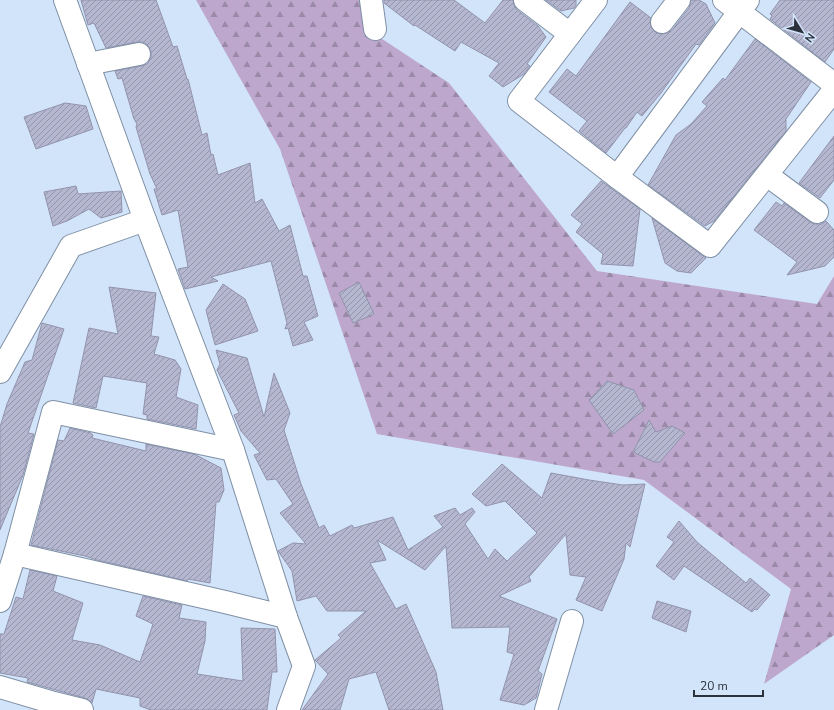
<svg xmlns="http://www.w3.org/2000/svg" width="834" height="710" font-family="'Nunito Sans',sans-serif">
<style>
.forest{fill:url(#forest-firs)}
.building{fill:url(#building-hatch);stroke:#9293ac}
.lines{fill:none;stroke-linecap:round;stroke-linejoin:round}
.minor-casing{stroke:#7f90a5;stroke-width:24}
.minor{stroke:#fff;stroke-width:22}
</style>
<defs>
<pattern id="forest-firs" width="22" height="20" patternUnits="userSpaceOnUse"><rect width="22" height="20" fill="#bda7cc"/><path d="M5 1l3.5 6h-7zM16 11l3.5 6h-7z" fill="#9a89a7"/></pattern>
<pattern id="building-hatch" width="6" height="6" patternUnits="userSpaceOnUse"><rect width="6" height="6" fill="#b5b7d0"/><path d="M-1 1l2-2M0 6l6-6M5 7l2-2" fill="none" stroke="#9395aa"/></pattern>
</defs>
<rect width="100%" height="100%" fill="#d2e4fa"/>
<path class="forest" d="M196,0H363L370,31L449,83L597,271L817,304L834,276V635L764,684L791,589L644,480L377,434L280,149Z"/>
<g class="building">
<path d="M81,0H156L173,47L177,46L187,79H188L202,135L207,133L211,155L213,154L218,175L250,163L255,203L262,199L279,231L290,225L303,276H307L318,316L304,322L313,340L293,346L288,328L285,329L287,323L271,261L211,277L218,281L185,289L178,269L188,267L178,210L162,215L154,189H157L150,174L136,127L137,124L134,119L122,78L118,79L115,71L141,66L147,64L151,58V51L148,46L143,42H137L106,48L94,23L88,25Z"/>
<path d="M384,0H454L485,23L503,0H513L514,5L517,10L538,26L546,37L527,64L530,66L524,74L503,87L489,76L499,63L461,42L455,51L415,25L414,26L384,3Z"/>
<path d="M546,0H576V5L574,8L561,11Z"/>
<path d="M691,0H699L706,4L715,23L699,45L696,44L661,93L642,116L637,112L626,128H625L606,153L579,131L587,121L549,92L567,69L576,76L630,2L651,18L650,21L651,27L655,32L661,34L667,33L672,30L689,8Z"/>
<path d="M780,0H834V49L825,62L770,19L772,16L770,14Z"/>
<path d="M755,39L811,82L786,119V131L714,221L705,226L648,185L676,135L691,124L707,106L702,102L723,78L725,80Z"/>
<path d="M65,103L86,106L93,129L36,149L24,117Z"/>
<path d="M834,136V180L820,198L799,183Z"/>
<path d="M601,181L640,209L633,266L601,264L603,254L576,232L582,224L571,215Z"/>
<path d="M76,186L78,194L121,191L122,212L101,218L89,209L67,221L53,226L44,192Z"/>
<path d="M776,202L782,206L784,203L810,222L815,224H822L826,221L834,230V257L825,266L787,275L797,262L754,230Z"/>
<path d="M652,218L706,258L691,273L677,271L665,263Z"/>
<path d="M359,282L374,314L353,323L339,293Z"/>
<path d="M223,284L245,299L258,331L215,345L206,310Z"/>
<path d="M109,287L156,293L151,336L159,337L154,354L175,360L181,369L176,397L198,405L196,429L147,419V415L143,414L147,383L103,376L96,408L73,403L89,328L118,334Z"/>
<path d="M42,323L64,329L28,433L34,434L23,475L0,530V427L7,404L25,362L32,360Z"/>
<path d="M216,350L247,358L264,417L274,373L290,413L284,430L301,484L319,528L324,525L330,536L352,525L354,528L393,517L408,550L443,527L434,516L455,508L460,515L472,508L475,512L465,524L488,559L495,549L507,561L537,533L505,501L486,506L472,494L502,464L542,498L551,473L589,480L623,485L645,484L630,547L626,543L624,559L602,611L576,600L586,577L570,575L566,534L529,577L531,581L499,596L557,619L538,671L542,674L536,698L524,705L500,700L514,654L507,652L510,627L452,628L446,546L425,570L377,540L386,560L370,563L396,609L406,604L436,672L443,710H389L376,672L349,679L340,710H302L328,674L315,660L341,638L338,635L366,611H327L316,596L297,601L292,571L278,551L293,543L306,544L280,513L293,504L276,479L267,480L254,455L260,453L241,431L238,424L234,415L239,413L217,370L220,364Z"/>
<path d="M607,381L634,390L644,410L613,434L589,400Z"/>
<path d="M649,420L656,432L672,426L685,433L660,462H654L633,452Z"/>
<path d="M70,428L91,433V434L93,435L92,438L146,451V444L194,454L221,468L224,490L219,502H216L210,583L188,579L187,581L97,560L85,556L31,545L58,440L64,441Z"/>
<path d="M679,521L697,542L746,583L750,578L770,595L757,610L755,609L752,612L684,566L674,580L656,566L674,542L667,537Z"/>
<path d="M30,570L57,576L53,591L83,603L72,640L100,645L140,662L153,624L136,616L143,596L182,605L179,618L206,622L205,641L197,674L243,681L241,628L275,629L277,672H272L267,710H151L140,706V698L96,689L92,703L85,698L27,682L28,678L0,673V634H4L16,597L23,599Z"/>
<path d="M657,601L691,611L686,632L652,618Z"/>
</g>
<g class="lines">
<g class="minor-casing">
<g id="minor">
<path d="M65,0L145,220L233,450L286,617L304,666L288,710"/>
<path d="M371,0L375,29"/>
<path d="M525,0L570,34"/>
<path d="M596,0L519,101L617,177L710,246L834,90"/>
<path d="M724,0L834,84"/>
<path d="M662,22L679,0"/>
<path d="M88,64L139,54"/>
<path d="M767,175L817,212"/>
<path d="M617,177L748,0"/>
<path d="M0,372L71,246L145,220"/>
<path d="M15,554L225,602L286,617"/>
<path d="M0,601L15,554L53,412L233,450"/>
<path d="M0,687L54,703L82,710"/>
<path d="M546,710L572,621"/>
</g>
</g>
<use href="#minor" class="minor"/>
</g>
<g transform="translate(802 32) rotate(127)" stroke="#d2e4fa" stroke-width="3" paint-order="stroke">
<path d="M0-3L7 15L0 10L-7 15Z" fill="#2b323b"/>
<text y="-6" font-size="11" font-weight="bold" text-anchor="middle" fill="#2b323b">N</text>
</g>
<path d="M694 690v6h69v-6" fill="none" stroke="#2b323b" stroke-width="2"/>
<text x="700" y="690" font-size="12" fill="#2b323b" stroke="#d2e4fa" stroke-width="3" paint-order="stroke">20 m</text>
</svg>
